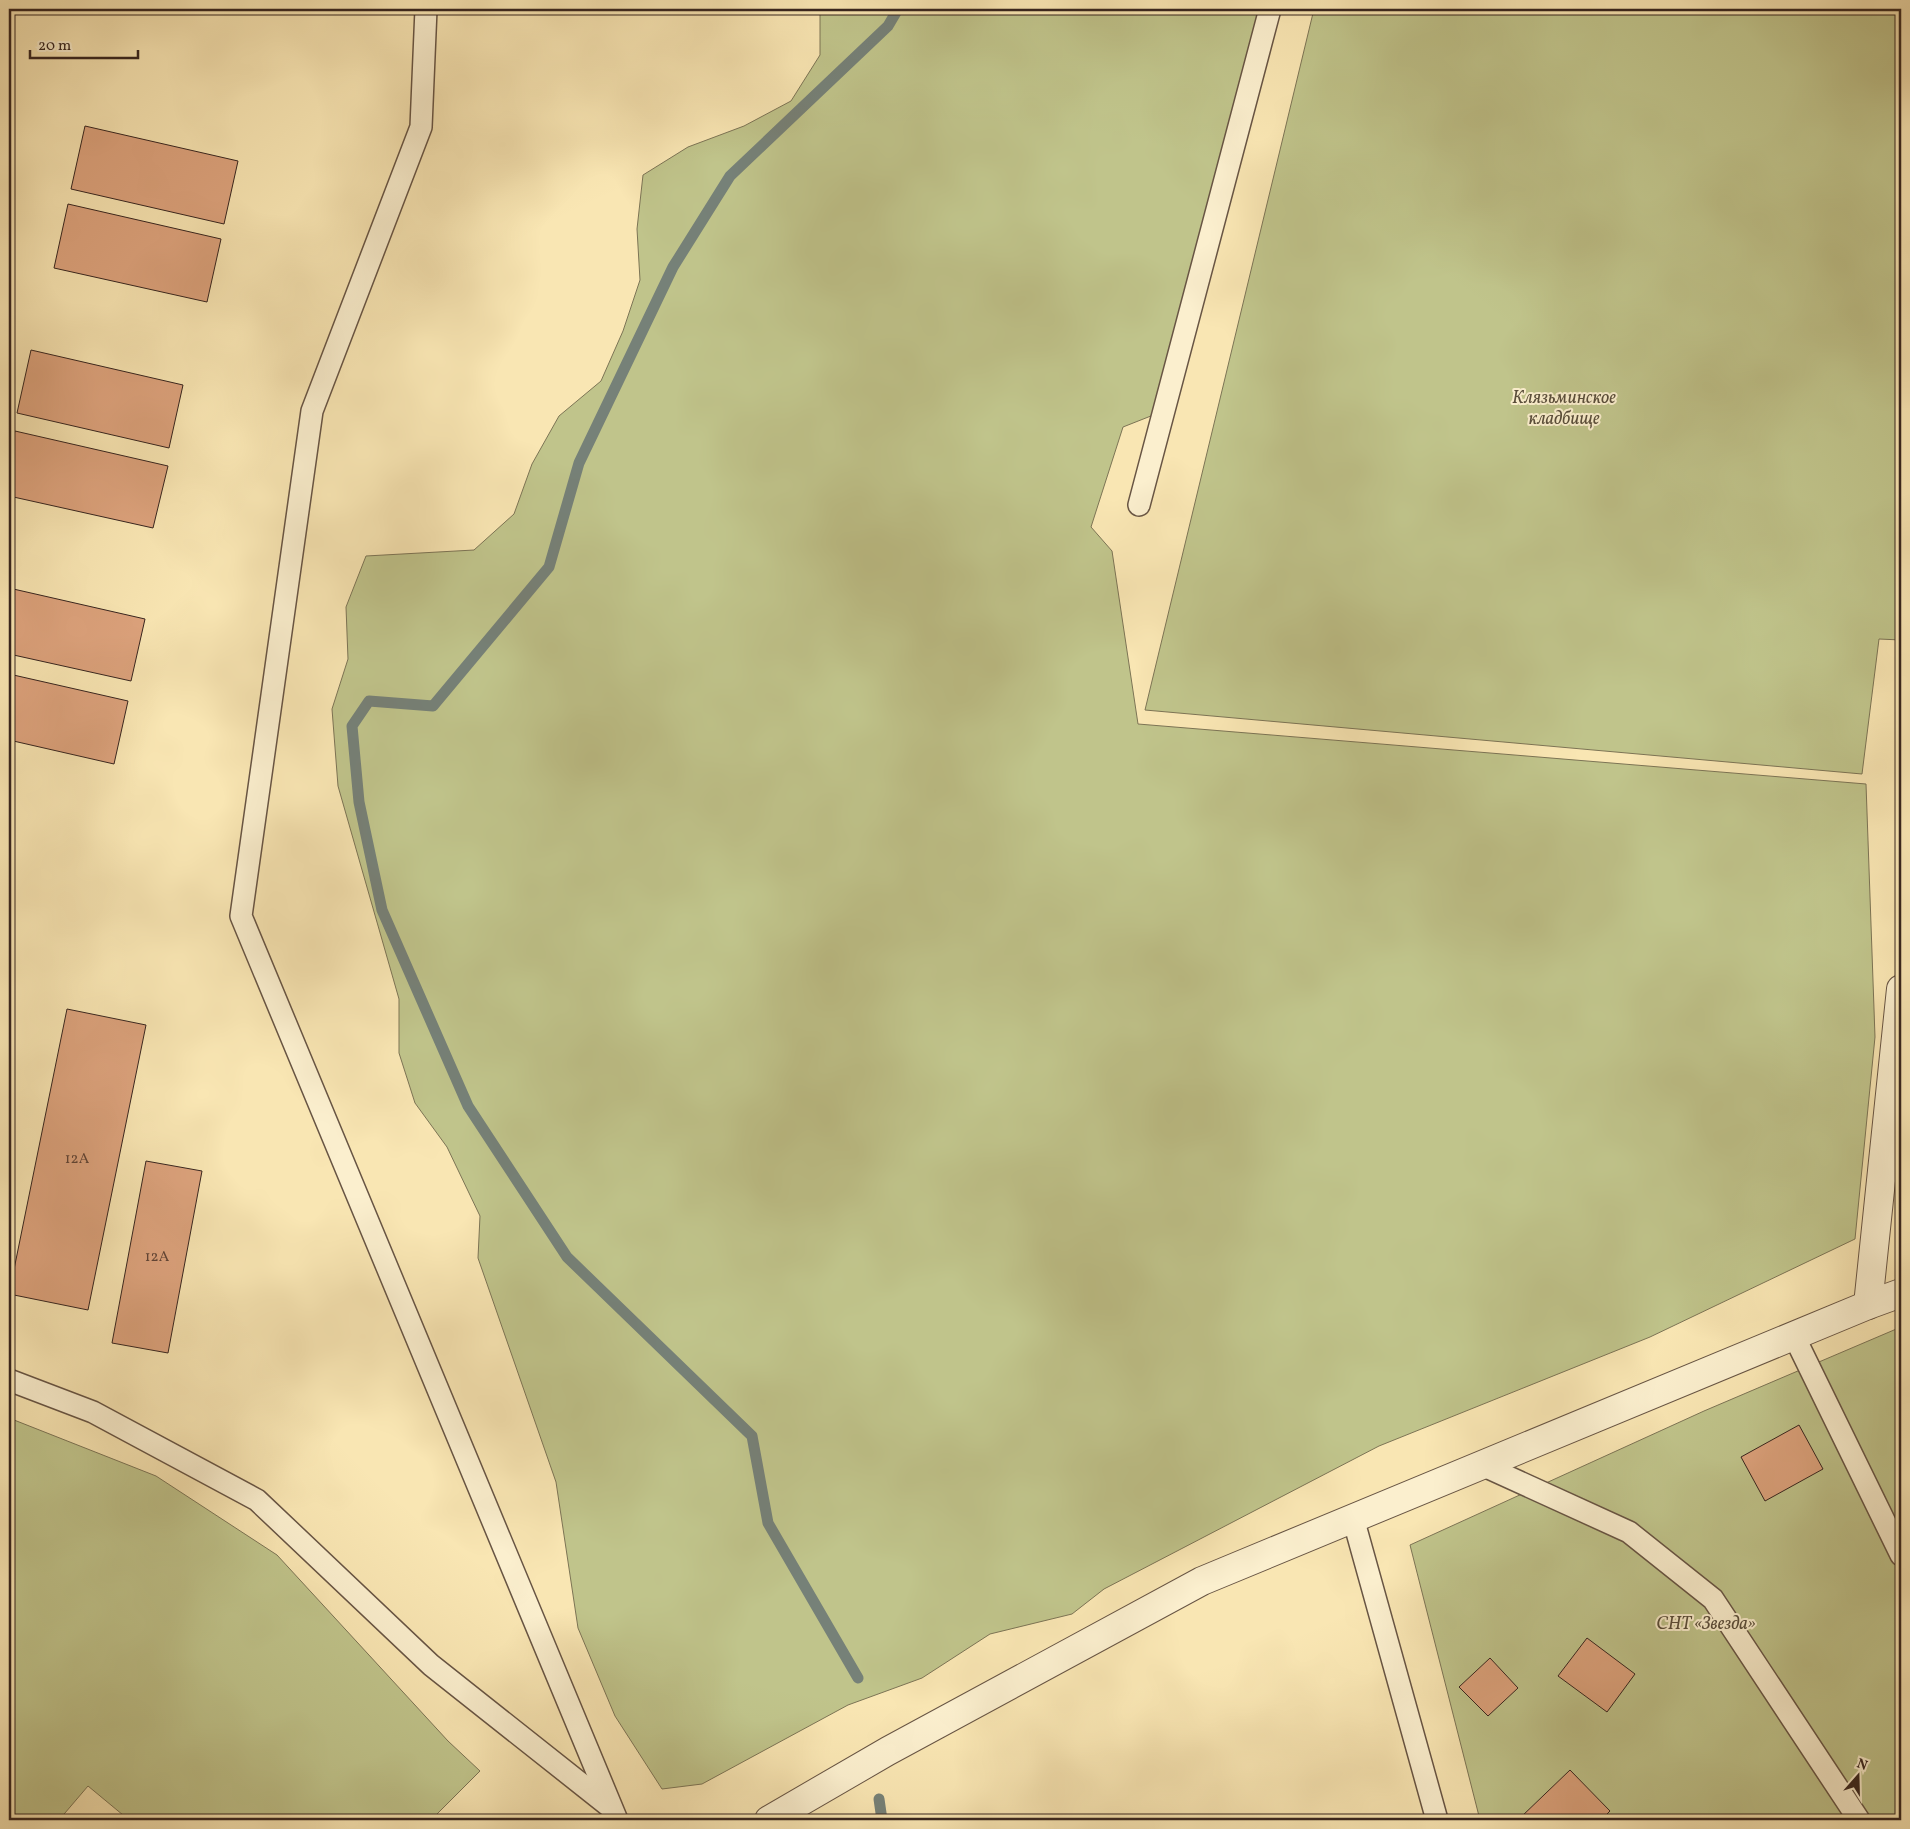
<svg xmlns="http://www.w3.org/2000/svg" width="1910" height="1829" font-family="Vollkorn,serif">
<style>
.green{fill:#c0c48b;stroke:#7c7455}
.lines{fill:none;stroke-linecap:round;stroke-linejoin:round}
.stream{stroke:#768178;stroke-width:11}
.building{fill:#dda37d;stroke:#37251f}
.service-casing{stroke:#685544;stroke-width:24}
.minor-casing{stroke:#685544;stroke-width:30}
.tertiary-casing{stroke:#685544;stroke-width:30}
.service{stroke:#fbefce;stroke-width:21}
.minor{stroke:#fbefce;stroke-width:28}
.tertiary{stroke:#fbefce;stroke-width:28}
.labels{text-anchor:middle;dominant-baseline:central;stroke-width:4;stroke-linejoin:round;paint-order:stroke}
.number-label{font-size:15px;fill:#604436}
.park-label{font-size:18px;font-style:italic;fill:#594d3a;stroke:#fbefce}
</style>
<rect width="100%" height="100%" fill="#f9e6b3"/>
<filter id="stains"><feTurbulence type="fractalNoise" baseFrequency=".004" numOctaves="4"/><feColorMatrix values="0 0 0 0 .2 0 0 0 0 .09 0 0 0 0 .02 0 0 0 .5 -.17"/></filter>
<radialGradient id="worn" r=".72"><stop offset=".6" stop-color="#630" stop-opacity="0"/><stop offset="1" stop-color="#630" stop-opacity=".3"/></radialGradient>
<g class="green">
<path d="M820,9H1269L1161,412L1123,427L1091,527L1112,551L1138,724L1866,784L1875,1037L1855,1239L1650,1337L1379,1446L1104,1589L1072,1614L990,1634L922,1678L848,1705L702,1784L662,1789L615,1716L578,1628L556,1482L478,1258L480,1216L447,1147L415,1103L399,1053V999L338,786L332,709L348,659L346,607L366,556L474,550L514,514L532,464L559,416L601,381L623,331L640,280L637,229L643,175L688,147L744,126L791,101L820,55Z"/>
<path d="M1314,9H1901V640L1879,639L1862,774L1145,710Z"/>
<path d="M1901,1327V1820H1480L1410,1545L1704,1411Z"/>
<path d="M9,1418L156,1476L277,1555L448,1741L480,1771L431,1820H129L88,1786L59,1820H9Z"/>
</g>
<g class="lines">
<g class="stream">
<path d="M858,1678L768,1523L752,1436L567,1257L468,1106L382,910L359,802L352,726L369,701L433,706L549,567L579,463L673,267L730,176L888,26L898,9"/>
<path d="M879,1799L882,1820"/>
</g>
</g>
<g class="building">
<path d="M85,126L238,161L224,224L71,189Z"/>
<path d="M68,204L221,239L207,302L54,268Z"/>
<path d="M31,350L183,385L169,448L17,413Z"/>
<path d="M15,431L168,466L153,528L9,496V458Z"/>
<path d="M9,588L145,619L131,681L9,654Z"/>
<path d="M9,674L128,701L114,764L9,740Z"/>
<path d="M67,1009L146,1025L88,1310L9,1294Z"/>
<path d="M146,1161L202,1171L168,1353L112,1343Z"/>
<path d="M1799,1425L1823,1469L1765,1501L1741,1457Z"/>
<path d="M1587,1638L1635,1674L1607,1712L1558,1676Z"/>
<path d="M1490,1658L1518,1688L1488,1716L1459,1687Z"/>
<path d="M1570,1770L1610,1811L1601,1820H1522L1520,1818Z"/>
</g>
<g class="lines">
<g class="service-casing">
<g id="service">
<path d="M426,9L421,127L312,411L241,916L617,1820"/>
<path d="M1139,505L1270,9"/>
<path d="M1794,1336L1901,1555"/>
<path d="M9,1380L93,1412L257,1500L431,1665L609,1806"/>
<path d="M1482,1465L1629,1532L1713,1599L1859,1820"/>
<path d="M1353,1518L1437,1820"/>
</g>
</g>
<g class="minor-casing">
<path id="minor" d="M1868,1305L1901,989"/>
</g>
<g class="tertiary-casing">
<path id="tertiary" d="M769,1820L888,1751L1202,1581L1868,1305L1901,1293"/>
</g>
<use href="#service" class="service"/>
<use href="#minor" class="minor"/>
<use href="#tertiary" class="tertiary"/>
</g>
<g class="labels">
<g class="number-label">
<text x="77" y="1159">12А</text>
<text x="157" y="1257">12А</text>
</g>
<g class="park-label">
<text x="1564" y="398">Клязьминское<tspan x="1564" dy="21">кладбище</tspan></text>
<text x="1706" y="1624">СНТ «Звезда»</text>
</g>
</g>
<rect width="1910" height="1829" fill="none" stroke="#f9e6b3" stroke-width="30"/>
<rect x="10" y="10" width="1890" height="1809" fill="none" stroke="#37251f" stroke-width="2.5"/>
<rect x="15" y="15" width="1880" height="1799" fill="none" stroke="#37251f"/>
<g transform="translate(1858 1776) rotate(20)" stroke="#fbefce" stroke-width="4" paint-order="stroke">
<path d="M0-4L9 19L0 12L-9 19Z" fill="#37251f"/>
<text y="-8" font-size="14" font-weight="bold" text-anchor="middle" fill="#37251f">N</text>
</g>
<path d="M30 50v8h108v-8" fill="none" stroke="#37251f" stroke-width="2.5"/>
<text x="38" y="50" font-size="15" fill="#37251f" stroke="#fbefce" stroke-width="4" paint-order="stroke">20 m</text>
<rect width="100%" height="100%" filter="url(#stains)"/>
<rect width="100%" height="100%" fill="url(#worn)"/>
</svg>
